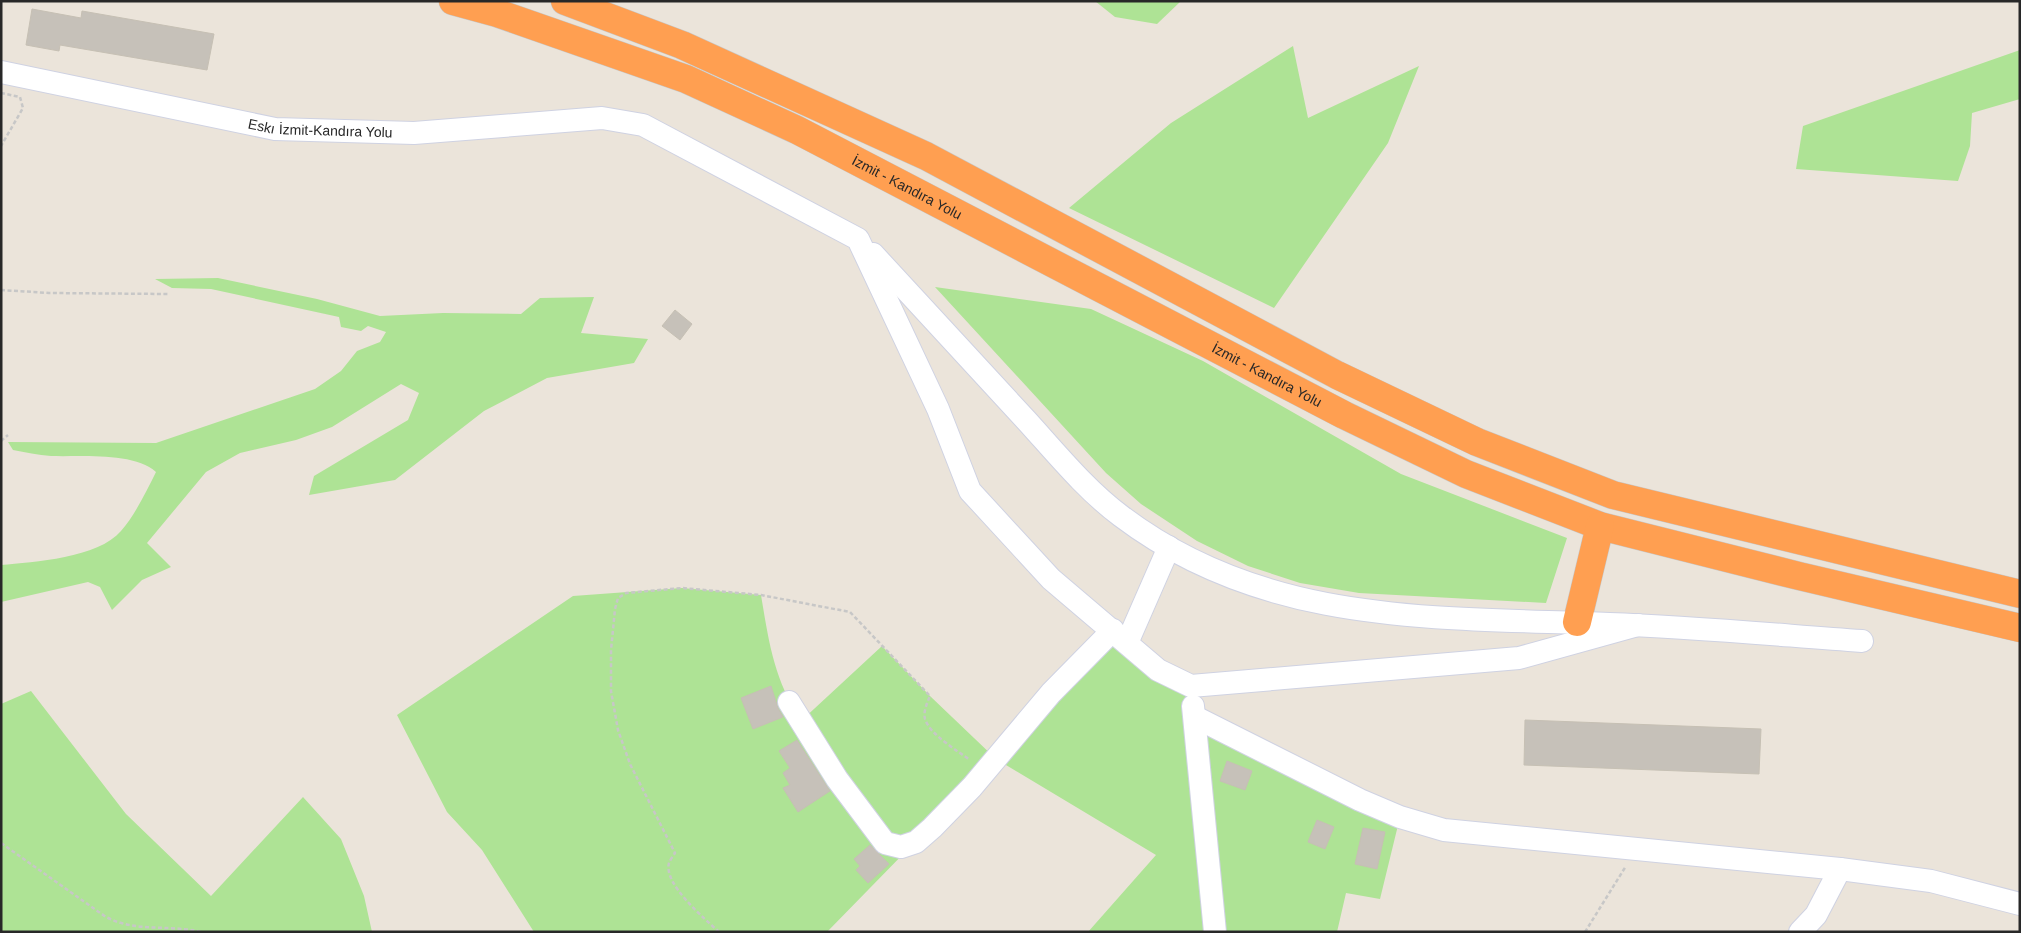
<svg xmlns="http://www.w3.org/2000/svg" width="2021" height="933" font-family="Arial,sans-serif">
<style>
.green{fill:#aee395}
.building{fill:#c6c1b9;stroke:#c6c0b4}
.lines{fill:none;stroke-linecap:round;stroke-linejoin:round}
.minor-casing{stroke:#cfd2e2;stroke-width:24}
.highway-casing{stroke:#c7c7c7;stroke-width:29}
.path{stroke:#c7c7c7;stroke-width:2.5;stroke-dasharray:4 2.5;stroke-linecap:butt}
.minor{stroke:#fff;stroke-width:22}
.highway{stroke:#ff9f51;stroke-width:28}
.labels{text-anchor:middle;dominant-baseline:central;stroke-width:4.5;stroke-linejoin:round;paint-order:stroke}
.street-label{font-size:14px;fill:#282828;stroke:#fff}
</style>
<rect width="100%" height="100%" fill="#ebe4da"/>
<g class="green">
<path d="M1095,1H1181L1157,24L1115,17Z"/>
<path d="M1293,46L1308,118L1419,66L1388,143L1274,308L1069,208L1171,123Z"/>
<path d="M2020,50V99L1972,113L1970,146L1958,181L1796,169L1803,126Z"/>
<path d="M218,278L317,299L380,316L443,313L521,314L540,298L594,297L581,333L648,339L634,363L547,378L484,411L395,480L309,495L314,476L408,420L419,393L401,384L332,427L296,440L240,453L206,472L147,543L171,567L142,580L112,610L100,587L88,582L1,602V565C34,562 98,558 121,531C135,515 146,492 156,472C134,452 81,457 51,456C38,455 25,452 13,450L8,442L156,443L315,389L341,371L357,351L380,342L386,332L368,326L361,331L341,327L339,317L211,289L172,288L155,279Z"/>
<path d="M935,287L1091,309L1203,361L1401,474L1567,538L1546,603L1359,593L1300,583L1248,566L1197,541L1141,504L1106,473Z"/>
<path d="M682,588L761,595C769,643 774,679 801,721L882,646L930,696L996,759L1113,630L1191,686L1195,717L1400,817L1380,899L1346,893L1337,932H1088L1156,855L996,759L827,932H534L482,850L447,812L397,715L573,596Z"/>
<path d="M31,691L126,814L211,896L303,797L341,839L364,896L372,932H1V704Z"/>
</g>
<g class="building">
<path d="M32,9L81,18L82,11L214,34L207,70L60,45L59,51L26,45Z"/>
<path d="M675,310L692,324L680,340L662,326Z"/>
<path d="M771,686L778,708L783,717L753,729L741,698Z"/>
<path d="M1525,720L1761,729L1759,774L1524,765Z"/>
<path d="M797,740L830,791L798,812L783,788L790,785L783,773L790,768L779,751Z"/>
<path d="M1227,761L1252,771L1245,790L1220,781Z"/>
<path d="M1317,820L1334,827L1325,849L1308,842Z"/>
<path d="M1363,828L1385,832L1377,869L1355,864Z"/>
<path d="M870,845L889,864L868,883L856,870L860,866L854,859Z"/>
</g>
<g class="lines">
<g class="minor-casing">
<g id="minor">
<path id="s1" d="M1,72L275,129L414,133L602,118L643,125L858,239L938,409L970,491L1051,579L1158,670L1191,686L1519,658L1638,625"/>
<path d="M873,254C924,309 975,365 1026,420C1056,453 1086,490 1121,516C1266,626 1436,617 1609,624C1693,627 1778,635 1862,641"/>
<path d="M1127,643L1169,547"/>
<path d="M789,702L837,779L885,843L901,847L916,842L932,828L972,787L1051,693L1113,630"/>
<path d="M1193,706L1215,932"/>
<path d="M1195,717L1360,800L1400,817L1444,830L1840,869L1931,881L2020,904"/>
<path d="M1800,932L1816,915L1840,869"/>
</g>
</g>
<g class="highway-casing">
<g id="highway">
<path id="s2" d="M453,1L497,13L686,79L797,130L1344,415L1466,474L1600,526L1799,576L2020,628"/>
<path d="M565,1L682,45L926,156L1337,375L1477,442L1613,495L2020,594"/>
<path d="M1577,622L1600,526"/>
</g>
</g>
<g class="path">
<path d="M1,93L20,97L23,108L1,146"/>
<path d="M1,290L49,293L169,294"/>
<path d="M1,441L8,435"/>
<path d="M1,843L106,917C137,933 168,924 201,932"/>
<path d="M719,932C705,919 663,884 669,863C670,860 673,856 675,853L630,764L618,730L611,691V650L615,609L618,598L626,593L682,588L761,595L850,612L930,696C927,703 923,712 925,719C930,735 958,751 970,760"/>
<path d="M1585,932L1626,866"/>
</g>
<use href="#minor" class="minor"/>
<use href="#highway" class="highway"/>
</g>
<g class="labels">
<g class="street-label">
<text stroke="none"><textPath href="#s1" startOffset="325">Eskı İzmit-Kandıra Yolu</textPath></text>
<text stroke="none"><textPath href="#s2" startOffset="492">İzmit - Kandıra Yolu</textPath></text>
<text stroke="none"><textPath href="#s2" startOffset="898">İzmit - Kandıra Yolu</textPath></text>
</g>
</g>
<rect width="2021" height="933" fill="none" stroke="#282828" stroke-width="5"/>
</svg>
